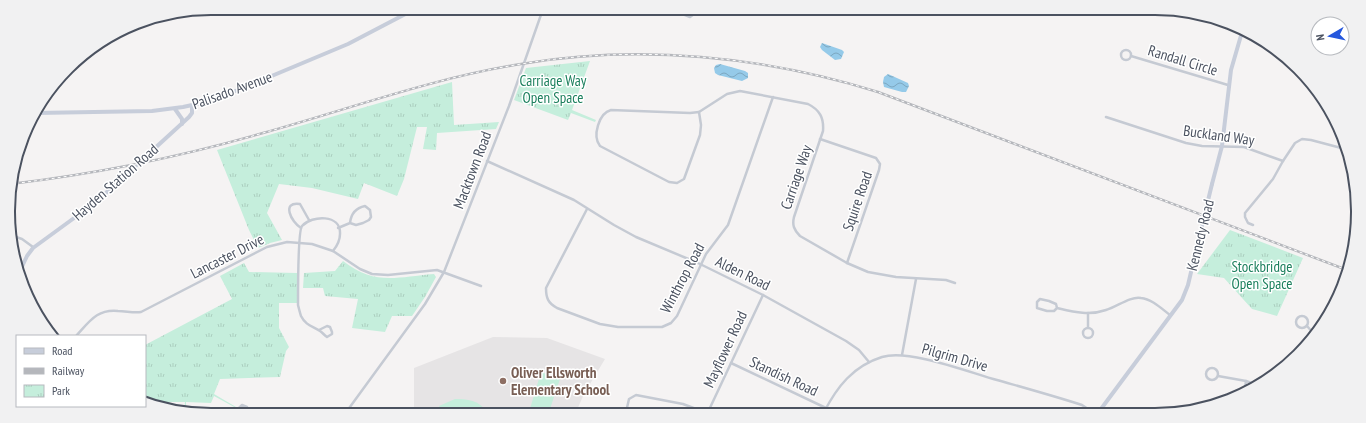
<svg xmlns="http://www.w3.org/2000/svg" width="1366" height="423" font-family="'PT Sans Narrow',sans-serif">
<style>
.education{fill:#e6e4e5}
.grass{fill:#c5eedc}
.park{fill:url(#park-tufts)}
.water{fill:url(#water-waves)}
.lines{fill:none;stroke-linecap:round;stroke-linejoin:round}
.street{stroke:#c5cad3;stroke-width:2.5}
.secondary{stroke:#c7cdda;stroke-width:4}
.rail-casing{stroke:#b5b7bc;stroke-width:2.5}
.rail{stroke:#fff;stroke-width:1;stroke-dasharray:3;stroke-linecap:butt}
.secondary-bridge{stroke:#c7cdda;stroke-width:4}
.education-dot{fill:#8d6e63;stroke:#fff;stroke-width:1.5}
.labels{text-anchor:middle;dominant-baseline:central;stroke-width:3;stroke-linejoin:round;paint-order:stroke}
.street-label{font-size:15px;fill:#4b5260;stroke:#fff}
.park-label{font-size:15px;fill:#1d805e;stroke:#fff}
.education-label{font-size:15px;font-weight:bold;fill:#785e54;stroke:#fff;text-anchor:start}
.rim{fill:none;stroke:#4b5260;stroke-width:2}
</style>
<defs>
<pattern id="park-tufts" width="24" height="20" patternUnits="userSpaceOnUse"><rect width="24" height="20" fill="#c5eedc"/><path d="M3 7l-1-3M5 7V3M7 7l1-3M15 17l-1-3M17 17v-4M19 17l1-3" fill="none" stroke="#abcebf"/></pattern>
<pattern id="water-waves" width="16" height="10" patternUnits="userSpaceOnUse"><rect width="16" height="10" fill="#95cae9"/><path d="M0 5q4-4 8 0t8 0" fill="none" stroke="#7ca7c0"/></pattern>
</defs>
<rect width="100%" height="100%" fill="#f5f3f3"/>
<path class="education" d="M493,337L547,338L605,359L584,394L576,412H414V368Z"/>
<g class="grass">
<path d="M541,372L560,379L549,412H529Z"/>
<path d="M455,399C467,399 479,400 487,412H442L439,406Z"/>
</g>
<g class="park">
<path d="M590,61L572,110L596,120L595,122L571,113L568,120L514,100L526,68Z"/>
<path d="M452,82L454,125L499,122L496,129L437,133L436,150L423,149L427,127H417L404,179L397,196L364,183L358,199L312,188L279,184L267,213L282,240L270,243L258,248L249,230L217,150Z"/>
<path d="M1230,230L1303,258L1277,316L1252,309L1224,278L1197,274Z"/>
<path d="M343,261C375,286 396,277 434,274L436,277L425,297L412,316H392L385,332L352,328L358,299L325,296L323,288H303L304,273L335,271Z"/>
<path d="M244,263L249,272L297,273V303H279V328L289,347L286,351L280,377L220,379L214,394L236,407V408L214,396L211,403L186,402V411H184L185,402H166L162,407L145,400V345L232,299L220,276Z"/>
</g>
<g class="water">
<path d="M822,43L842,50L844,52L841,59L835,60L822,50L820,47Z"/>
<path d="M720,64L745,71L748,73V78L742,81L718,75L715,73L714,68L716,65Z"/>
<path d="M888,74L908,83L909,86L906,92H902L884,87L883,82L884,77Z"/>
</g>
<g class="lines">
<g class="street">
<path d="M683,10L685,15L690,17L694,14V10"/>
<circle cx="1126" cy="55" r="5"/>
<path d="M1131,56L1228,85"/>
<path d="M611,110L690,113L699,112L701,125L700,135L684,179L677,183L669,182L600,146C592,136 599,113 611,110Z"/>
<path d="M699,112L727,94L740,91L808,104C820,110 824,118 823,131L794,217C792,225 794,230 800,236L847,263L868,272L896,277L946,280L955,283"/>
<path d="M1106,117L1186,143L1202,146L1244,147L1283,161"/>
<path d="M820,139L876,158L880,164L879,170L847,263"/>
<path d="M487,161L574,200L614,225L636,237L698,263L763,295L846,341L859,350L869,362"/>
<path d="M587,209L546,288C546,298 548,303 557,308L600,324L618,327H662L671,323L677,316L706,254L728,225L773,97"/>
<path d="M1253,225L1248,223L1245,217V213L1273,179L1283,161L1295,143L1302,139L1311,140L1345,149"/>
<path d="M301,228C291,222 281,201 300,204L309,220"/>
<path d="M338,228L350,223L356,225L363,223L369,220L371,217L370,210L365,206C355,208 351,214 350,223"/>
<path d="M13,236L22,239L33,247"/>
<path d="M1057,308L1054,311H1047L1037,308V302L1040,299L1049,301L1056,304L1057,308C1074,312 1089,316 1106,310C1117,307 1130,296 1141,298C1152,299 1162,309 1170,315"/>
<path d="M1088,313V327"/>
<circle cx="1302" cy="322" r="6"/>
<path d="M1307,326L1314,334"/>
<circle cx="1088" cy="333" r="5"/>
<path d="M319,330L327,326L330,327L332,332V334L327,337C324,335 323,333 320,331C313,326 306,326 301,316C300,313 299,309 298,305C298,294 298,231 302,226C312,215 341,214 340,234C340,240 337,246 333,251"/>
<path d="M76,336C90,321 97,309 118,311C126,311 133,313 141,312L267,247L287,242L312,244L333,251L360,269L372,274L388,275L437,270L481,286"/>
<path d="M902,355L916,279"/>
<path d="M731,363L826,408"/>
<circle cx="1212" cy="374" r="6"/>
<path d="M1218,376L1246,381L1257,385"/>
<path d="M1246,393L1245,388L1246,381"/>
<path d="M238,411L239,408L242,405L247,407L249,411"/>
<path d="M347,411L425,304L444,272L509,106L543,9"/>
<path d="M626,412L629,399L636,395L683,404L704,412"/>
<path d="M708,412L763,295"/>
<path d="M824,412C837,387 853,366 882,357C910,349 968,372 997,380C1025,388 1054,396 1082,405L1094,413H1104"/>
</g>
<g class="secondary">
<path d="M175,109L182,119V124"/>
<path d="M36,113L152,111L183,107L206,102L238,90L348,44L415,9"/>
<path d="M1212,184L1222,146L1231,70L1242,32"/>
<path d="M19,273L27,256L33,248L96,202L189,117L192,113V106"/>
<path d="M1098,413L1182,300L1188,285L1203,221"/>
</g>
<g class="rail-casing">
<path id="rail" d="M10,184C96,174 180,157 263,133C349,109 433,78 521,64C640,44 763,56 878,92L1347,270"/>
</g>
<use href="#rail" class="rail"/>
<path class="secondary-bridge" d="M1203,221L1212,184"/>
</g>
<circle class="education-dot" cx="503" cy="381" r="4"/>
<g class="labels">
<g class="street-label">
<text transform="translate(1183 60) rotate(17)">Randall Circle</text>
<text transform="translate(232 90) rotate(-20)">Palisado Avenue</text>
<text transform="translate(1219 135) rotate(8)">Buckland Way</text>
<text transform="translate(472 170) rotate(-69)">Macktown Road</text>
<text transform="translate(796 177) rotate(-71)">Carriage Way</text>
<text transform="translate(115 182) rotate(-41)">Hayden Station Road</text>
<text transform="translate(857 201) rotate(-71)">Squire Road</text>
<text transform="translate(1200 235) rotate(-76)">Kennedy Road</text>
<text transform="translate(227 256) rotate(-27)">Lancaster Drive</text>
<text transform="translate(743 273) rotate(26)">Alden Road</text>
<text transform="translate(682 278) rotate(-62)">Winthrop Road</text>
<text transform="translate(725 349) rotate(-65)">Mayflower Road</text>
<text transform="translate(955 357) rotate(16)">Pilgrim Drive</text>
<text transform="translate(784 376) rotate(25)">Standish Road</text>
</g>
<g class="park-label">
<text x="553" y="80">Carriage Way<tspan x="553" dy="17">Open Space</tspan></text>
<text x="1262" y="266">Stockbridge<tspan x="1262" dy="17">Open Space</tspan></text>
</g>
<g class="education-label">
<text x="511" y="372">Oliver Ellsworth<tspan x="511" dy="17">Elementary School</tspan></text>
</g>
</g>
<path d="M0 0H1366V423H0ZM211 15H1155A196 196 0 0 1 1351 211V212A196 196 0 0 1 1155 408H211A196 196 0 0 1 15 212V211A196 196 0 0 1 211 15Z" fill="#f1f1f2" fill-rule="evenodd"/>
<path class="rim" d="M211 15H1155A196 196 0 0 1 1351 211V212A196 196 0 0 1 1155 408H211A196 196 0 0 1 15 212V211A196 196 0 0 1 211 15Z"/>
<rect x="16" y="335" width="130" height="72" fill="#ffffff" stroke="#b7babf"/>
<rect x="24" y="348" width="20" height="6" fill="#c7cdda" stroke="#b7babf"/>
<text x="52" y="355" font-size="12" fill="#4b5260">Road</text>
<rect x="24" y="368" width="20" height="6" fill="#b5b7bc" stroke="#b7babf"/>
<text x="52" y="375" font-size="12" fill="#4b5260">Railway</text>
<rect x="24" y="385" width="20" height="12" fill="url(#park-tufts)" stroke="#b7babf"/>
<text x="52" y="395" font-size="12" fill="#4b5260">Park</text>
<g transform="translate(1330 36) rotate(261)"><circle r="19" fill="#ffffff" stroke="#b7babf"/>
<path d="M0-3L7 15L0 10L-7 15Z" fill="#2557dd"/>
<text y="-6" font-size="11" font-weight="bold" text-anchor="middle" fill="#4b5260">N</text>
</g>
</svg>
